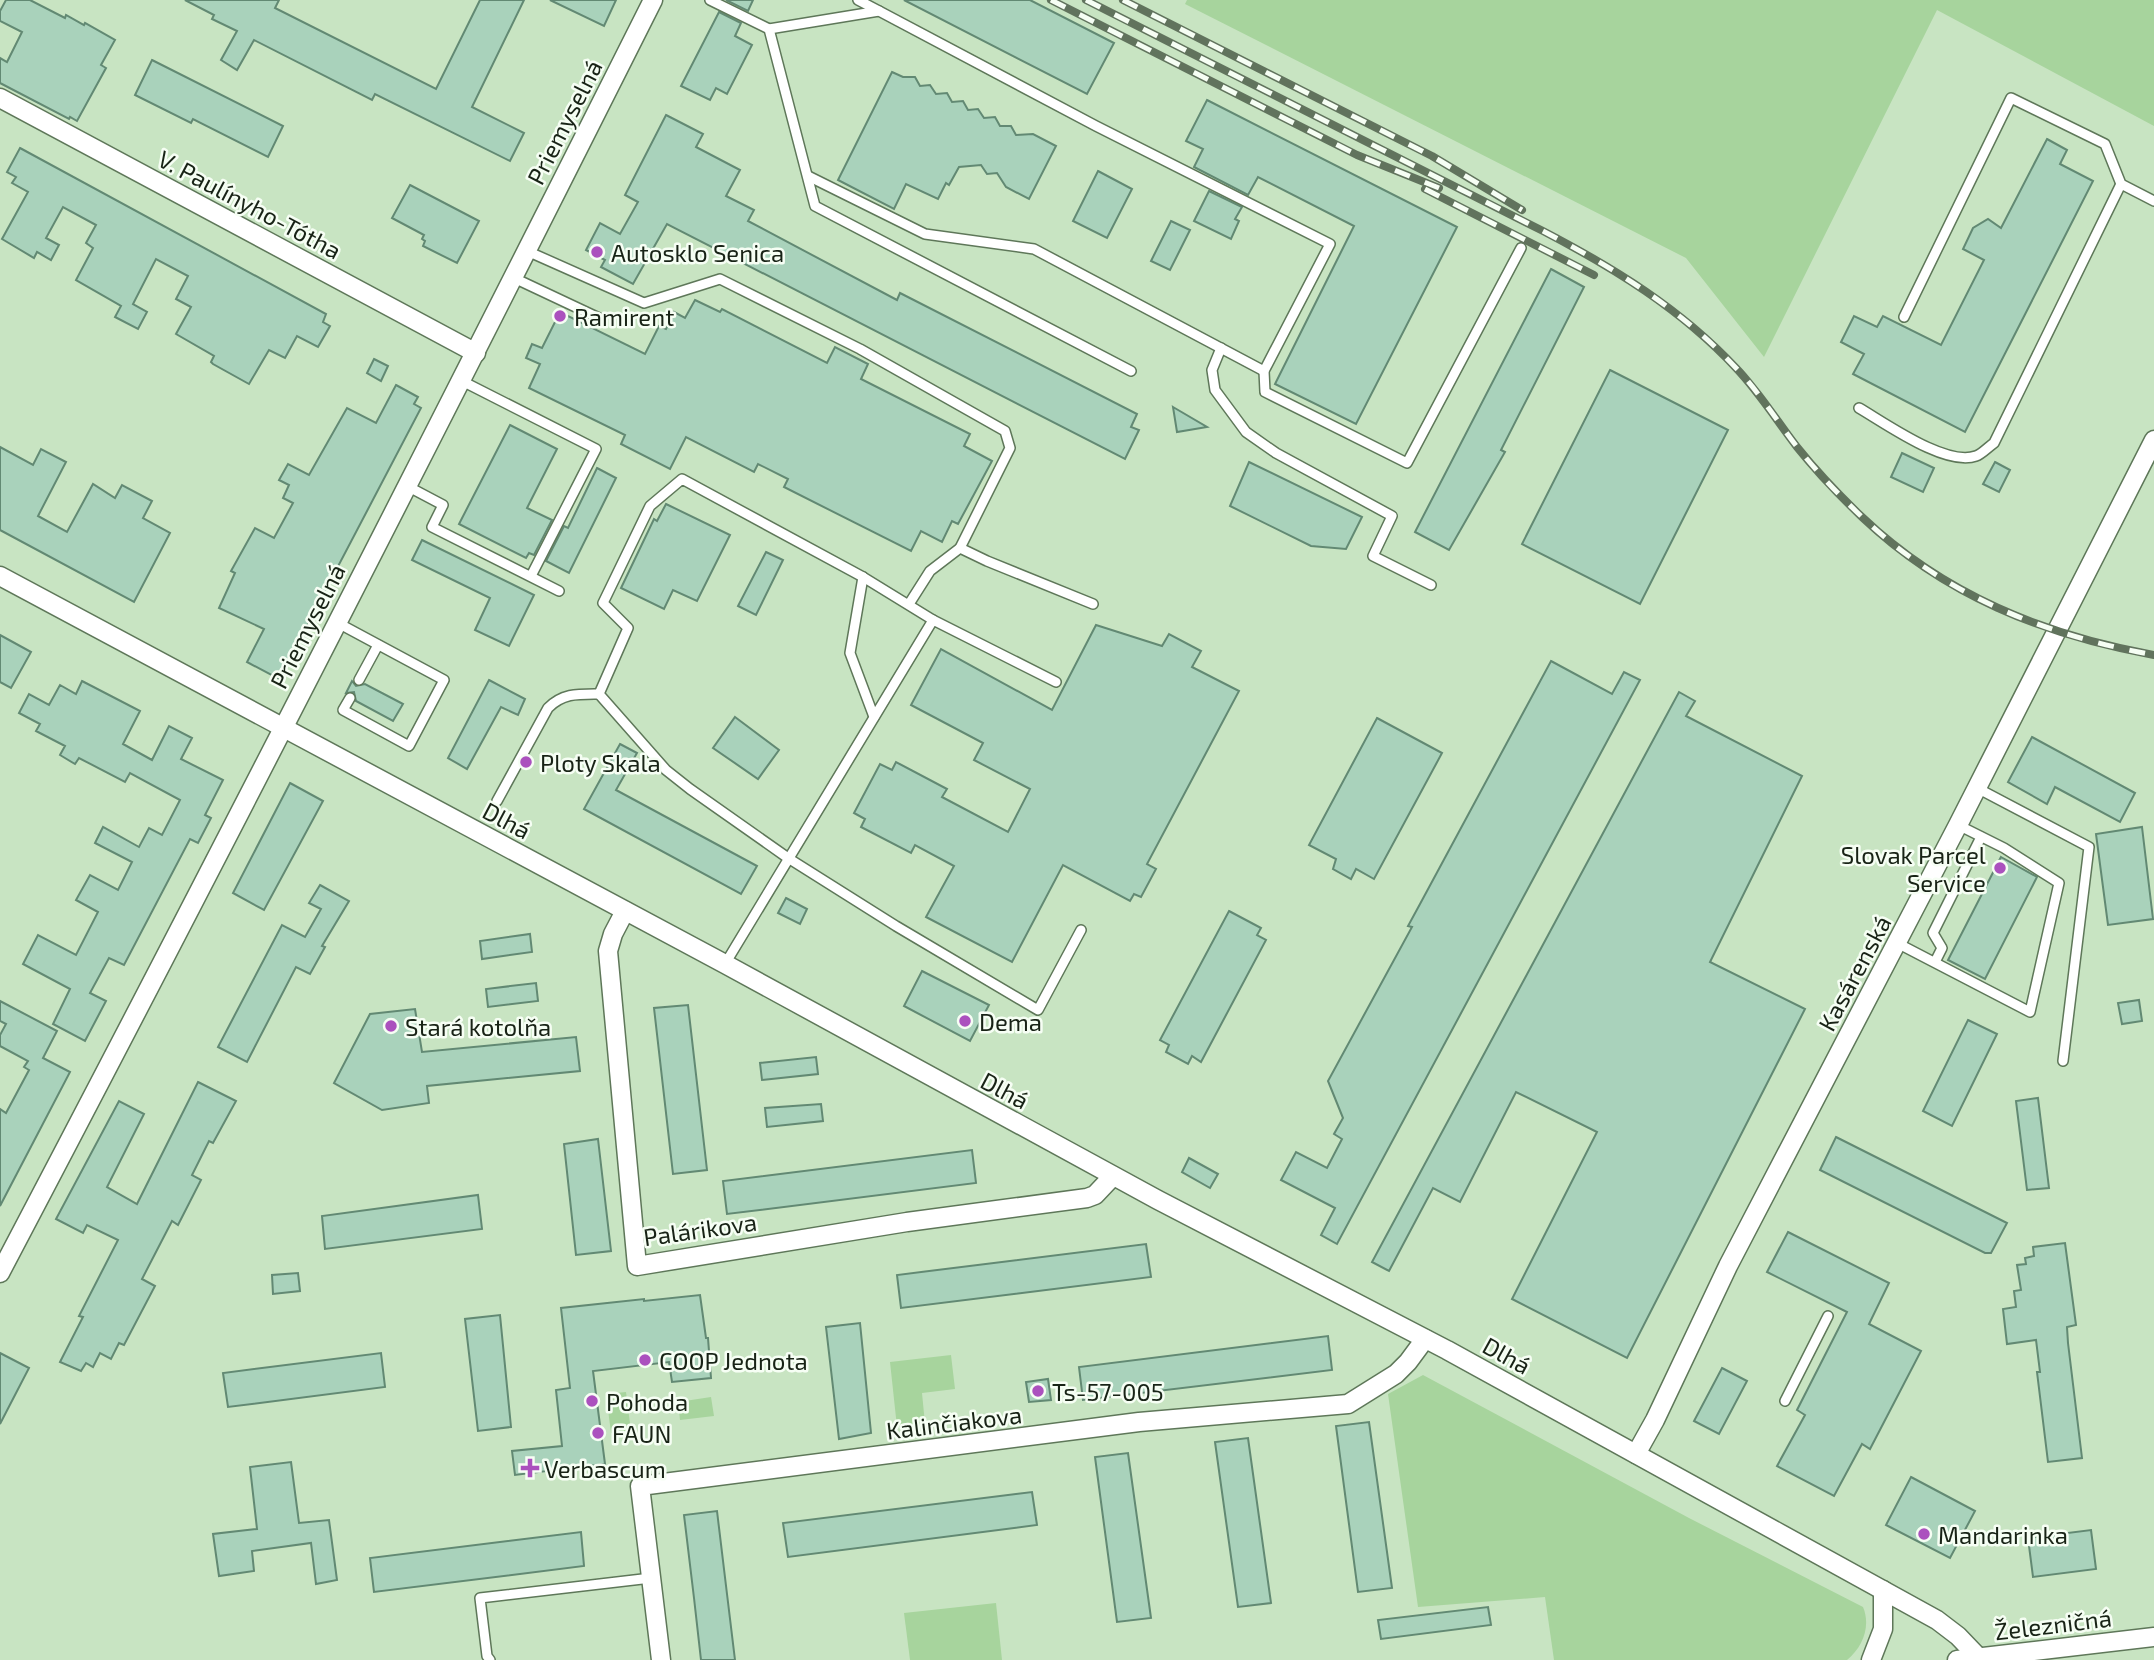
<svg xmlns="http://www.w3.org/2000/svg" width="2154" height="1660" font-family="'Exo 2',sans-serif">
<style>
.green{fill:#a7d49d}
.building{fill:#a9d2bb;stroke:#628973;stroke-width:2}
.lines{fill:none;stroke-linecap:round;stroke-linejoin:round}
.service-casing{stroke:#5e7759;stroke-width:12}
.minor-casing{stroke:#5e7759;stroke-width:21}
.service{stroke:#fff;stroke-width:9}
.minor{stroke:#fff;stroke-width:18}
.rail-casing{stroke:#61735d;stroke-width:8}
.rail{stroke:#f6fef4;stroke-width:5;stroke-dasharray:16;stroke-linecap:butt}
.poi-dot{fill:#ab51be;stroke:#f6fef4;stroke-width:2.5}
.labels{text-anchor:middle;dominant-baseline:central;stroke-width:5;stroke-linejoin:round;paint-order:stroke}
.street-label{font-size:24px;fill:#182316;stroke:#f6fef4}
.poi-label{font-size:24px;fill:#182316;stroke:#f6fef4;text-anchor:start}
</style>
<rect width="100%" height="100%" fill="#c8e4c2"/>
<g class="green">
<path d="M1187,0H2154V126L1937,10L1764,357L1686,258L1185,4Z"/>
<path d="M951,1355L955,1389L922,1393L925,1424L897,1427L890,1362Z"/>
<path d="M1423,1375L1689,1518L1863,1607C1871,1626 1863,1647 1847,1660H1554L1545,1597L1418,1607L1388,1394Z"/>
<path d="M626,1392L631,1431L611,1433L606,1394Z"/>
<path d="M711,1397L714,1416L680,1420L678,1402Z"/>
<path d="M996,1603L1002,1660H910L904,1613Z"/>
</g>
<g class="building">
<path d="M6,0H30L65,18L66,15L84,25L85,23L115,40L101,65L106,68L77,121L70,117L69,119L0,83V58L7,62L22,32L0,21V11Z"/>
<path d="M185,0H279L275,8L436,89L480,0H524L472,107L524,133L510,161L375,94L372,100L254,40L237,70L221,60L237,31L212,19L214,15Z"/>
<path d="M550,0H616L604,26Z"/>
<path d="M726,0H753L748,11Z"/>
<path d="M904,0H1030L1114,43L1087,94Z"/>
<path d="M719,12L741,23L735,36L752,45L727,94L716,88L710,100L681,86Z"/>
<path d="M152,60L283,126L268,157L193,119L191,123L135,95Z"/>
<path d="M892,72L903,77H915L920,86L930,85L936,94L947,93L952,102L963,101L968,110L978,109L984,118L995,117L1000,126H1011L1016,135L1033,134L1056,146L1029,199L1006,187L997,173L987,174L981,165L959,167L949,185L946,183L938,199L906,184L894,209L838,180Z"/>
<path d="M1207,100L1457,227L1356,424L1275,384L1354,226L1258,177L1248,195L1194,167L1203,149L1186,141Z"/>
<path d="M666,115L703,134L696,147L740,170L726,196L754,210L748,221L897,300L900,293L1137,414L1131,427L1139,430L1125,459L667,224L633,284L601,267L605,260L586,250L600,223L620,234L638,202L625,195Z"/>
<path d="M2047,139L2067,150L2060,164L2093,181L1965,432L1853,374L1864,354L1841,342L1854,316L1877,327L1883,316L1941,345L1984,260L1963,249L1973,228L1988,219L2001,228Z"/>
<path d="M20,148L326,314L323,322L330,326L318,347L297,336L285,358L269,350L249,384L213,364L211,362L214,356L176,334L191,307L176,299L188,276L156,259L133,304L147,312L138,329L115,317L121,306L76,280L93,248L86,243L96,225L63,207L46,238L59,245L51,260L37,252L34,258L2,239L28,192L12,183L16,177L7,172Z"/>
<path d="M1098,171L1132,189L1107,238L1073,221Z"/>
<path d="M410,185L479,221L457,263L423,246L425,241L422,239L424,235L392,218Z"/>
<path d="M1209,191L1242,207L1235,219L1239,221L1231,239L1194,221Z"/>
<path d="M1171,221L1190,230L1170,270L1151,261Z"/>
<path d="M1551,269L1584,287L1501,450L1505,452L1449,550L1415,532Z"/>
<path d="M695,300L720,312L722,309L827,363L835,347L868,364L861,379L970,434L964,446L992,461L958,524L952,521L942,542L921,531L911,551L784,487L788,479L758,464L754,472L686,437L670,469L621,444L625,435L529,388L540,364L526,358L532,344L542,348L560,312L645,354L659,326L666,329L674,312L685,318Z"/>
<path d="M374,359L388,366L381,381L367,373Z"/>
<path d="M1610,370L1728,430L1640,604L1522,544Z"/>
<path d="M396,385L418,397L414,404L421,408L279,679L247,662L264,629L219,608L235,573L231,571L255,528L274,538L293,503L283,498L289,485L279,480L288,464L309,475L347,408L376,423Z"/>
<path d="M1173,407L1207,427L1177,432Z"/>
<path d="M510,425L557,449L527,508L552,520L534,555L529,553L526,558L459,524Z"/>
<path d="M0,447L33,465L41,449L66,462L38,516L67,532L93,484L115,498L122,485L152,501L143,518L170,533L134,602L0,530Z"/>
<path d="M1902,453L1934,468L1923,492L1891,477Z"/>
<path d="M1249,462L1362,517L1346,549L1311,546L1230,506Z"/>
<path d="M1995,462L2010,470L1999,492L1983,484Z"/>
<path d="M597,468L616,478L569,573L546,561L564,526L568,528Z"/>
<path d="M666,504L730,535L697,601L673,590L664,609L621,588L654,519L657,521Z"/>
<path d="M422,540L534,595L509,646L475,630L490,598L412,560Z"/>
<path d="M766,552L783,560L756,615L738,606Z"/>
<path d="M1096,625L1162,646L1169,634L1201,651L1192,667L1239,691L1147,864L1156,869L1141,897L1134,894L1130,901L1063,865L1012,962L926,917L954,866L915,845L911,853L861,827L865,819L854,813L880,764L892,770L896,762L947,789L942,797L1008,832L1030,789L974,760L983,743L911,705L941,649L1052,710Z"/>
<path d="M0,635L31,652L11,688L0,682Z"/>
<path d="M1551,661L1612,694L1624,672L1640,680L1337,1244L1321,1235L1335,1208L1281,1180L1296,1152L1327,1168L1342,1139L1334,1134L1343,1118L1328,1081L1412,927L1408,926L1420,904Z"/>
<path d="M489,680L525,699L518,715L501,707L467,769L448,758Z"/>
<path d="M82,681L140,711L123,744L152,760L169,726L192,738L181,759L223,780L205,815L211,818L198,843L190,839L124,965L109,958L90,993L106,1001L85,1041L53,1024L70,989L23,964L38,935L76,955L98,912L76,900L90,875L118,890L132,862L95,843L103,827L139,847L149,828L162,835L180,800L130,773L125,782L79,758L75,764L60,755L65,746L36,731L40,724L19,713L29,694L49,705L60,685L76,694Z"/>
<path d="M352,681L356,686L365,684L403,704L393,721L356,701L354,692L346,693Z"/>
<path d="M1679,692L1695,701L1686,716L1802,776L1710,962L1805,1009L1627,1358L1512,1299L1597,1132L1516,1092L1460,1202L1433,1188L1389,1271L1372,1262Z"/>
<path d="M735,717L779,750L758,779L713,748Z"/>
<path d="M1377,718L1442,753L1374,879L1356,869L1351,879L1333,869L1336,859L1309,845Z"/>
<path d="M2032,737L2135,793L2120,822L2055,787L2047,804L2008,782Z"/>
<path d="M620,744L637,753L616,790L757,866L741,894L584,809Z"/>
<path d="M290,783L323,801L264,910L233,893Z"/>
<path d="M2142,827L2153,919L2108,925L2096,834Z"/>
<path d="M2001,857L2037,877L1985,979L1948,960Z"/>
<path d="M320,885L349,901L322,946L325,947L310,974L296,967L247,1062L218,1047L282,925L305,937L321,909L309,903Z"/>
<path d="M786,898L807,909L800,924L778,913Z"/>
<path d="M1229,911L1261,928L1257,935L1266,940L1201,1062L1192,1056L1188,1064L1166,1052L1169,1045L1160,1040Z"/>
<path d="M530,934L532,952L482,959L480,941Z"/>
<path d="M922,971L989,1005L970,1041L904,1006Z"/>
<path d="M536,983L538,1001L488,1007L486,989Z"/>
<path d="M2139,1000L2142,1021L2122,1024L2118,1003Z"/>
<path d="M0,1001L57,1031L43,1058L70,1072L0,1206V1109L6,1113L29,1070L24,1067L28,1061L0,1046V1035L6,1024L0,1021Z"/>
<path d="M688,1005L707,1170L673,1174L654,1008Z"/>
<path d="M415,1009L422,1052L576,1037L580,1071L427,1086L429,1103L382,1110L334,1083L370,1014Z"/>
<path d="M1968,1020L1997,1034L1952,1126L1923,1111Z"/>
<path d="M816,1057L818,1074L762,1080L760,1063Z"/>
<path d="M198,1082L236,1101L213,1143L209,1141L192,1175L201,1180L178,1225L172,1221L142,1279L155,1286L124,1345L119,1343L111,1359L100,1353L93,1367L86,1363L81,1371L60,1362L83,1317L79,1316L118,1240L87,1225L83,1233L56,1219L119,1101L144,1114L107,1187L137,1204Z"/>
<path d="M2038,1098L2049,1188L2027,1190L2016,1101Z"/>
<path d="M821,1104L823,1121L767,1127L765,1108Z"/>
<path d="M1836,1137L2007,1223L1991,1253H1985L1820,1170Z"/>
<path d="M598,1139L611,1251L576,1255L564,1144Z"/>
<path d="M972,1150L976,1183L727,1214L723,1181Z"/>
<path d="M1189,1158L1218,1174L1210,1188L1182,1172Z"/>
<path d="M478,1195L482,1229L325,1249L322,1216Z"/>
<path d="M1788,1232L1889,1283L1869,1324L1921,1351L1870,1449L1862,1444L1834,1496L1777,1466L1805,1415L1797,1410L1847,1312L1767,1272Z"/>
<path d="M2065,1243L2076,1325L2067,1327L2068,1343L2082,1458L2048,1462L2037,1372H2040L2036,1340L2007,1344L2003,1309L2016,1307L2014,1291L2021,1290L2017,1265L2026,1264L2025,1258L2034,1256L2033,1247Z"/>
<path d="M1146,1244L1151,1277L901,1308L897,1275Z"/>
<path d="M298,1273L300,1291L273,1294L272,1275Z"/>
<path d="M700,1295L706,1338H708L711,1378L672,1382L669,1362L593,1371L605,1464L515,1475L512,1451L562,1446L556,1390L570,1388L561,1308L644,1299V1301Z"/>
<path d="M500,1315L511,1427L478,1431L465,1319Z"/>
<path d="M860,1323L871,1433L839,1439L826,1327Z"/>
<path d="M1328,1336L1332,1370L1083,1400L1079,1367Z"/>
<path d="M0,1353L29,1368L0,1424Z"/>
<path d="M381,1353L385,1387L228,1407L223,1373Z"/>
<path d="M1722,1368L1747,1381L1719,1434L1694,1421Z"/>
<path d="M1048,1379L1051,1400L1029,1402L1026,1382Z"/>
<path d="M1369,1422L1392,1588L1358,1592L1336,1426Z"/>
<path d="M1248,1438L1271,1603L1238,1607L1215,1442Z"/>
<path d="M1128,1453L1151,1618L1117,1622L1095,1457Z"/>
<path d="M291,1462L299,1523L329,1520L337,1580L316,1584L311,1543L252,1551L254,1571L219,1576L213,1534L257,1529L250,1467Z"/>
<path d="M1911,1477L1975,1511L1950,1558L1886,1525Z"/>
<path d="M1032,1492L1037,1525L788,1557L783,1523Z"/>
<path d="M717,1511L727,1594L735,1660H701L694,1598L684,1515Z"/>
<path d="M2091,1530L2096,1569L2033,1577L2028,1538Z"/>
<path d="M581,1532L584,1566L374,1592L370,1558Z"/>
<path d="M1488,1607L1491,1625L1381,1639L1378,1620Z"/>
</g>
<g class="lines">
<g class="service-casing">
<g id="service">
<path d="M710,0L769,29L815,206L1131,371"/>
<path d="M858,0L879,11"/>
<path d="M769,29L879,11L1096,126L1330,244L1264,371L1265,392L1407,463L1521,248"/>
<path d="M808,176L925,234L1034,249L1264,371"/>
<path d="M527,251L644,303L720,279L860,349L1005,431L1010,448L960,548L930,571L909,604"/>
<path d="M514,278L599,318"/>
<path d="M1904,317L2011,98L2105,144L2121,184L2154,201"/>
<path d="M1221,348L1212,370L1215,390L1246,432L1276,453L1392,516L1373,556L1431,585"/>
<path d="M462,381L596,449L531,576"/>
<path d="M1859,408C1885,423 1946,467 1976,456C1982,454 1988,447 1994,443L2121,184"/>
<path d="M407,486L443,505L432,527L559,591"/>
<path d="M960,548L987,561L1093,604"/>
<path d="M863,577L850,653L874,717"/>
<path d="M933,620L863,577L682,479L650,506L603,603L628,628L599,694L666,770L690,789L788,858L896,926L1038,1010L1081,930"/>
<path d="M336,622L444,680L409,746L343,710L350,698"/>
<path d="M359,680L378,645"/>
<path d="M1977,788L2089,847L2063,1061"/>
<path d="M497,801L548,708C563,693 578,694 599,694"/>
<path d="M1897,943L2030,1012L2059,883L2004,848L1958,825"/>
<path d="M1935,962L1942,948L1933,933L1981,837"/>
<path d="M725,964L933,620L1056,682"/>
<path d="M1785,1401L1828,1316"/>
<path d="M490,1660L487,1656L480,1598L651,1578"/>
</g>
</g>
<g class="minor-casing">
<g id="minor">
<path d="M0,98L476,353"/>
<path d="M0,576L725,964L1158,1200L1447,1350L1937,1620L1958,1636L1981,1660"/>
<path d="M625,911L613,934L608,951L637,1266L907,1222L1087,1198L1095,1195L1113,1176"/>
<path d="M0,1273C222,851 439,426 653,0"/>
<path d="M1636,1454L1655,1420L1728,1266L1958,825L2154,440"/>
<path d="M661,1660L640,1486L1139,1422L1348,1404L1396,1374L1408,1362L1425,1339"/>
<path d="M1871,1660L1883,1629V1590"/>
<path d="M1957,1660L2154,1637"/>
</g>
</g>
<use href="#service" class="service"/>
<use href="#minor" class="minor"/>
<g class="rail-casing">
<g id="rail">
<path d="M1051,0L1357,155L1439,188"/>
<path d="M1086,0L1543,231C1614,268 1681,309 1736,368C1759,392 1777,421 1797,447C1817,472 1839,495 1862,517C1944,595 2044,635 2154,655"/>
<path d="M1123,0L1432,156L1522,210"/>
<path d="M1425,189L1594,275"/>
</g>
</g>
<use href="#rail" class="rail"/>
</g>
<g class="poi-dot">
<circle cx="597" cy="252" r="7"/>
<circle cx="560" cy="316" r="7"/>
<circle cx="526" cy="762" r="7"/>
<circle cx="2000" cy="868" r="7"/>
<circle cx="965" cy="1021" r="7"/>
<circle cx="391" cy="1026" r="7"/>
<circle cx="645" cy="1360" r="7"/>
<circle cx="1038" cy="1391" r="7"/>
<circle cx="592" cy="1401" r="7"/>
<circle cx="598" cy="1433" r="7"/>
<path d="M526.5 1457.5h7v7h7v7h-7v7h-7v-7h-7v-7h7z"/>
<circle cx="1924" cy="1534" r="7"/>
</g>
<g class="labels">
<g class="street-label">
<text transform="translate(564 122) rotate(-63)">Priemyselná</text>
<text transform="translate(250 204) rotate(28)">V. Paulínyho-Tótha</text>
<text transform="translate(307 626) rotate(-63)">Priemyselná</text>
<text transform="translate(507 820) rotate(28)">Dlhá</text>
<text transform="translate(1854 973) rotate(-62)">Kasárenská</text>
<text transform="translate(1005 1090) rotate(28)">Dlhá</text>
<text transform="translate(700 1229) rotate(-8)">Palárikova</text>
<text transform="translate(1507 1355) rotate(29)">Dlhá</text>
<text transform="translate(954 1422) rotate(-7)">Kalinčiakova</text>
<text transform="translate(2053 1624) rotate(-7)">Železničná</text>
</g>
<g class="poi-label">
<text x="611" y="252">Autosklo Senica</text>
<text x="574" y="316">Ramirent</text>
<text x="540" y="762">Ploty Skala</text>
<text x="1986" y="854" text-anchor="end">Slovak Parcel<tspan x="1986" dy="28">Service</tspan></text>
<text x="979" y="1021">Dema</text>
<text x="405" y="1026">Stará kotolňa</text>
<text x="659" y="1360">COOP Jednota</text>
<text x="1052" y="1391">Ts-57-005</text>
<text x="606" y="1401">Pohoda</text>
<text x="612" y="1433">FAUN</text>
<text x="544" y="1468">Verbascum</text>
<text x="1938" y="1534">Mandarinka</text>
</g>
</g>
</svg>
